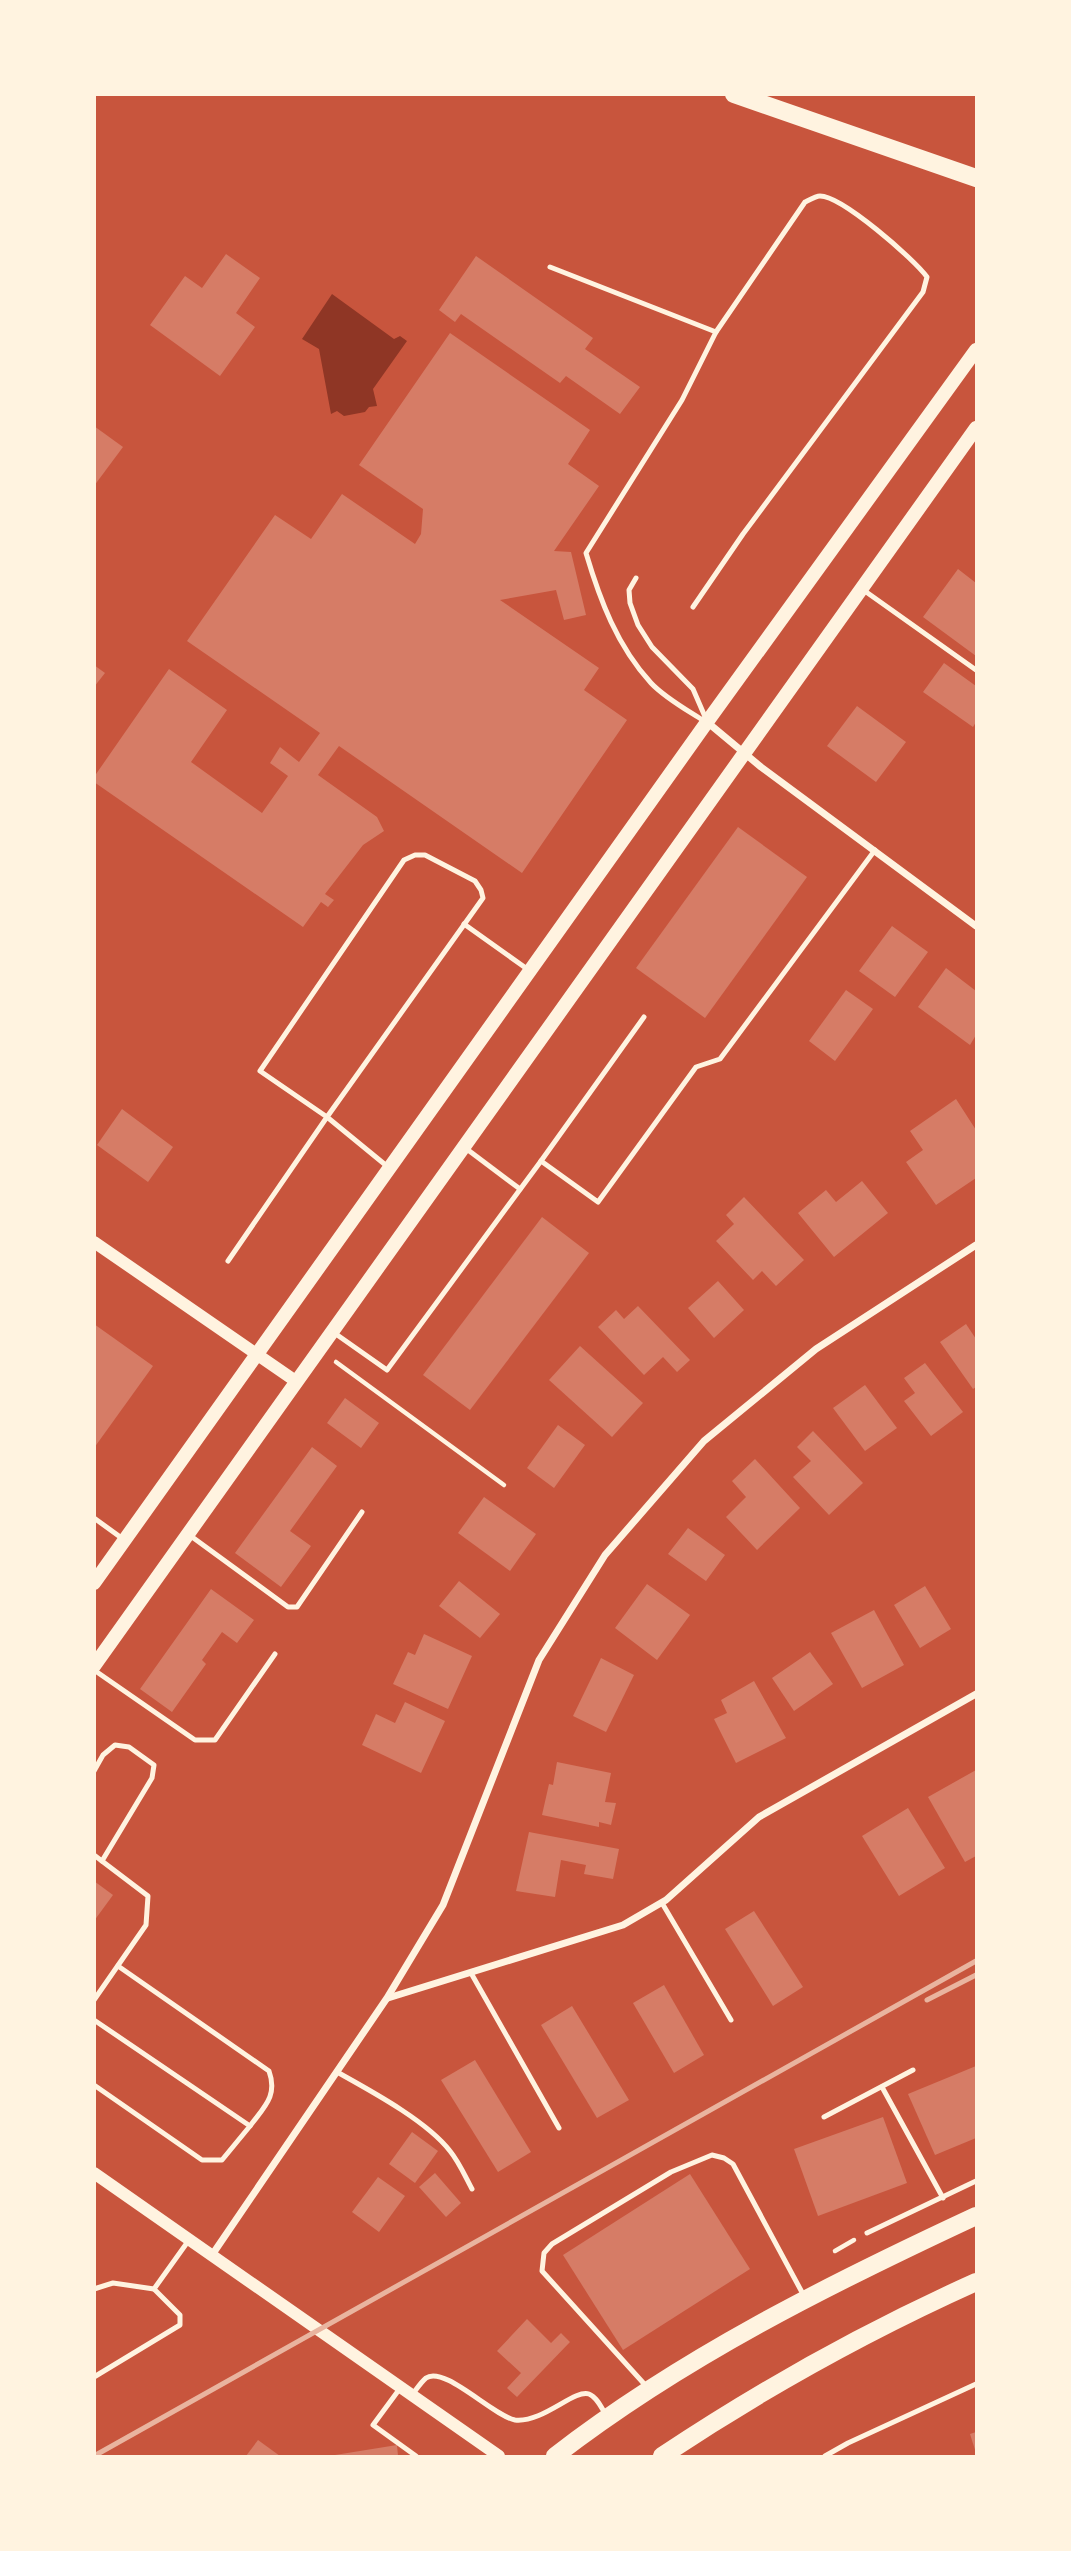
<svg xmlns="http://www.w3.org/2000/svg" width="1071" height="2551" font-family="'Fira Sans Condensed',sans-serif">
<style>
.water{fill:#8f3625}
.building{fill:#d67c66}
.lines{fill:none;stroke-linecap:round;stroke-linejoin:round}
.path{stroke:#fff3e0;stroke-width:4.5}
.service{stroke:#fff3e0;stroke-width:5}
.minor{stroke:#fff3e0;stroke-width:7}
.tertiary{stroke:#fff3e0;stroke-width:12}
.secondary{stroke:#fff3e0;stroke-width:14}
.primary{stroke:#fff3e0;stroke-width:18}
.rail{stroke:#e9b49f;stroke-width:5}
</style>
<rect width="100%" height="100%" fill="#c8553d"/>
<path class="water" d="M332,294L394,339L400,336L407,341L373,389L377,406L369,407L365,412L344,416L337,411L331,414L319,349L302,339Z"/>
<g class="building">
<path d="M226,254L260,278L236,313L255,327L220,376L150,325L185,276L202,288Z"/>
<path d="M476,256L593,338L585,349L640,387L620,414L566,376L560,383L461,314L455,322L439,310Z"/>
<path d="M450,333L590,430L568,464L599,486L554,551L571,552L586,615L564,620L556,590L500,600L599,668L584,690L627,720L522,873L339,746L318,775L377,817L384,831L363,845L325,894L334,900L328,907L321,902L303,927L94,782V777L169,669L227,710L191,762L262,813L288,776L270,763L280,747L299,762L320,733L187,641L275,515L311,539L342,494L415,544L421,534L423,509L359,465Z"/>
<path d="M94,426L123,447L94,486Z"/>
<path d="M958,569L976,583V656L923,617Z"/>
<path d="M944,663L976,686V722L973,727L923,692Z"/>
<path d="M94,665L105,673L94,687Z"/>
<path d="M857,706L906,742L876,782L827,746Z"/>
<path d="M738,827L807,877L705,1018L636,968Z"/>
<path d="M892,926L928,952L895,997L859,971Z"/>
<path d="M946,968L976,991V1035L970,1045L918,1007Z"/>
<path d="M846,990L873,1009L835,1061L809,1041Z"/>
<path d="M956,1099L976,1130V1178L936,1205L906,1162L923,1150L910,1131Z"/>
<path d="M122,1109L173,1147L148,1182L97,1145Z"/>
<path d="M862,1181L888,1213L834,1257L798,1213L826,1190L836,1202Z"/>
<path d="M744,1197L804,1260L776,1286L762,1271L753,1280L716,1241L734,1224L726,1215Z"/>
<path d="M542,1217L589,1253L470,1410L423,1375Z"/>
<path d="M718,1281L744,1310L714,1338L688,1308Z"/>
<path d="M638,1306L690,1360L677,1372L663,1357L644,1375L598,1327L616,1310L624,1319Z"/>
<path d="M94,1324L153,1366L94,1448Z"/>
<path d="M966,1324L976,1339V1387L973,1389L940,1342Z"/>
<path d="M580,1346L643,1403L612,1437L549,1380Z"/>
<path d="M925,1363L963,1412L931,1436L904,1401L915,1393L904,1378Z"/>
<path d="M865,1385L897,1428L865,1451L833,1408Z"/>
<path d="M345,1398L379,1423L361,1448L327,1423Z"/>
<path d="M558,1425L585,1445L554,1488L527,1468Z"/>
<path d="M813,1431L863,1483L829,1515L793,1477L811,1461L797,1447Z"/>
<path d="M312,1447L337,1466L290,1531L311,1546L281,1587L235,1553Z"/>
<path d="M755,1459L800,1508L757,1550L726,1517L746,1497L732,1481Z"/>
<path d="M484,1497L536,1534L510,1571L458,1533Z"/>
<path d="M688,1528L725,1555L706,1581L668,1554Z"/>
<path d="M459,1581L500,1614L480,1638L439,1606Z"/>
<path d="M647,1584L690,1615L657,1660L615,1628Z"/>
<path d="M925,1586L951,1629L920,1648L894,1605Z"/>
<path d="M211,1589L254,1620L237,1643L222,1632L202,1660L206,1664L172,1712L140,1689Z"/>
<path d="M874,1610L904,1665L862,1688L831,1633Z"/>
<path d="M424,1634L472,1656L448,1709L393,1684L408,1652L415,1655Z"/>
<path d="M810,1652L833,1684L794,1711L772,1678Z"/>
<path d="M601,1658L634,1675L606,1732L573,1716Z"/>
<path d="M754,1681L786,1738L736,1763L714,1719L727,1713L721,1700Z"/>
<path d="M405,1702L445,1721L421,1773L362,1745L376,1714L395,1723Z"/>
<path d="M557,1762L611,1773L605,1802L616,1803L611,1825L599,1822V1827L542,1815L549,1784L553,1785Z"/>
<path d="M976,1770V1856L965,1862L928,1797Z"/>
<path d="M908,1808L945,1868L899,1896L862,1836Z"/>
<path d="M529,1832L619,1849L613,1879L584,1874L586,1865L561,1860L555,1897L516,1891Z"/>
<path d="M94,1881L113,1895L94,1921Z"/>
<path d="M754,1911L803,1987L773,2006L725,1929Z"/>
<path d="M664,1985L704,2055L674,2073L633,2003Z"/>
<path d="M572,2006L629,2100L597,2118L541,2025Z"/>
<path d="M475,2060L531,2152L498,2172L441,2080Z"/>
<path d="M976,2066V2138L935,2155L908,2094Z"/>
<path d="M883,2117L907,2183L818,2216L794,2149Z"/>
<path d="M412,2132L438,2151L415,2183L389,2164Z"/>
<path d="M435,2173L461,2203L446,2217L419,2187Z"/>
<path d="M690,2174L750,2269L623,2350L563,2255Z"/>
<path d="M378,2177L405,2196L379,2232L352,2212Z"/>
<path d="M527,2319L551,2343L561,2333L570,2342L517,2397L507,2388L521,2373L497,2351Z"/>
<path d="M976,2432V2453L970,2434Z"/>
<path d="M258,2440L280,2456H246Z"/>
<path d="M397,2445L398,2456H335V2455Z"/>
</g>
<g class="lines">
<g class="path">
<path d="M336,1362L504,1485"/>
<path d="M835,2251L854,2240"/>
</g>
<g class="service">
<path d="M550,267L716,332"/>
<path d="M636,578L629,590L630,603L638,625L652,647L693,689L706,719"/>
<path d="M862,589L976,670"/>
<path d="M693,607L743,534L923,292L927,277C914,259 842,196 820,196C816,196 809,200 805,202L716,332L682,400L586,553C600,600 617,646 651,683C665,698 687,710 704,721"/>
<path d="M464,924L530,971"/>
<path d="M644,1017L541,1161L598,1202L696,1067L720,1059L875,850"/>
<path d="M464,1147L520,1189"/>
<path d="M228,1261L327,1117L483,898L481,890L475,881L425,855H415L404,860L260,1071L327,1117L388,1167"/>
<path d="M333,1332L387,1370L541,1161"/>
<path d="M94,1518L123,1539"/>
<path d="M188,1534L288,1607H297L362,1512"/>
<path d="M94,1670L195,1740H215L275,1654"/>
<path d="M94,1771L103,1755L115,1745L129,1747L154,1765L152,1778L102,1861"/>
<path d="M94,1855L148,1896L146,1925L94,2000"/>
<path d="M662,1903L731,2020"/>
<path d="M118,1966L269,2071C278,2096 264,2107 250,2126"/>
<path d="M471,1973L559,2128"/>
<path d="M94,2020L250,2126L222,2160H202L94,2085"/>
<path d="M337,2072C371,2091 427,2121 450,2151C459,2162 465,2176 472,2189"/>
<path d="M882,2087L943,2198"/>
<path d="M824,2117L913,2070"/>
<path d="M867,2233L976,2181"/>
<path d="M94,2289L113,2283L154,2289"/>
<path d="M94,2377L180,2325V2315L154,2289L189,2240"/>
<path d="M401,2387L373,2425L416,2456"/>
<path d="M647,2387L542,2271L544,2253L552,2244L671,2172L712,2155L724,2158L733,2164L804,2296"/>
<path d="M412,2395C416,2390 421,2382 426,2378C444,2365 493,2416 515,2420C543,2423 574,2389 589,2394C597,2397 602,2409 606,2415"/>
<path d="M825,2456L848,2443L976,2384"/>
</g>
<g class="minor">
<path d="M707,722L761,767L976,926"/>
<path d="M388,1998L623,1925L666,1900L759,1817L976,1694"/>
<path d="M212,2255L387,1998L443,1905L539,1660L605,1555L704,1441L816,1349L976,1245"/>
</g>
<g class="tertiary">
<path d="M94,1242L297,1382"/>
<path d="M94,2173L499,2456"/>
</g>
<g class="secondary">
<path d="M94,1583L707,722L976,350"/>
<path d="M94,1666L976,428"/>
</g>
<g class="primary">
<path d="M734,94L976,178"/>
<path d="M555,2456C683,2357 830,2284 976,2216"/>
<path d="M662,2456C761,2390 867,2331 976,2282"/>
</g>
<g class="rail">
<path d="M927,2000L976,1975"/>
<path d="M94,2456L976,1961"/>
</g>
</g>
<rect width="1071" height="2551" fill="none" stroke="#fff3e0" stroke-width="192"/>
</svg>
